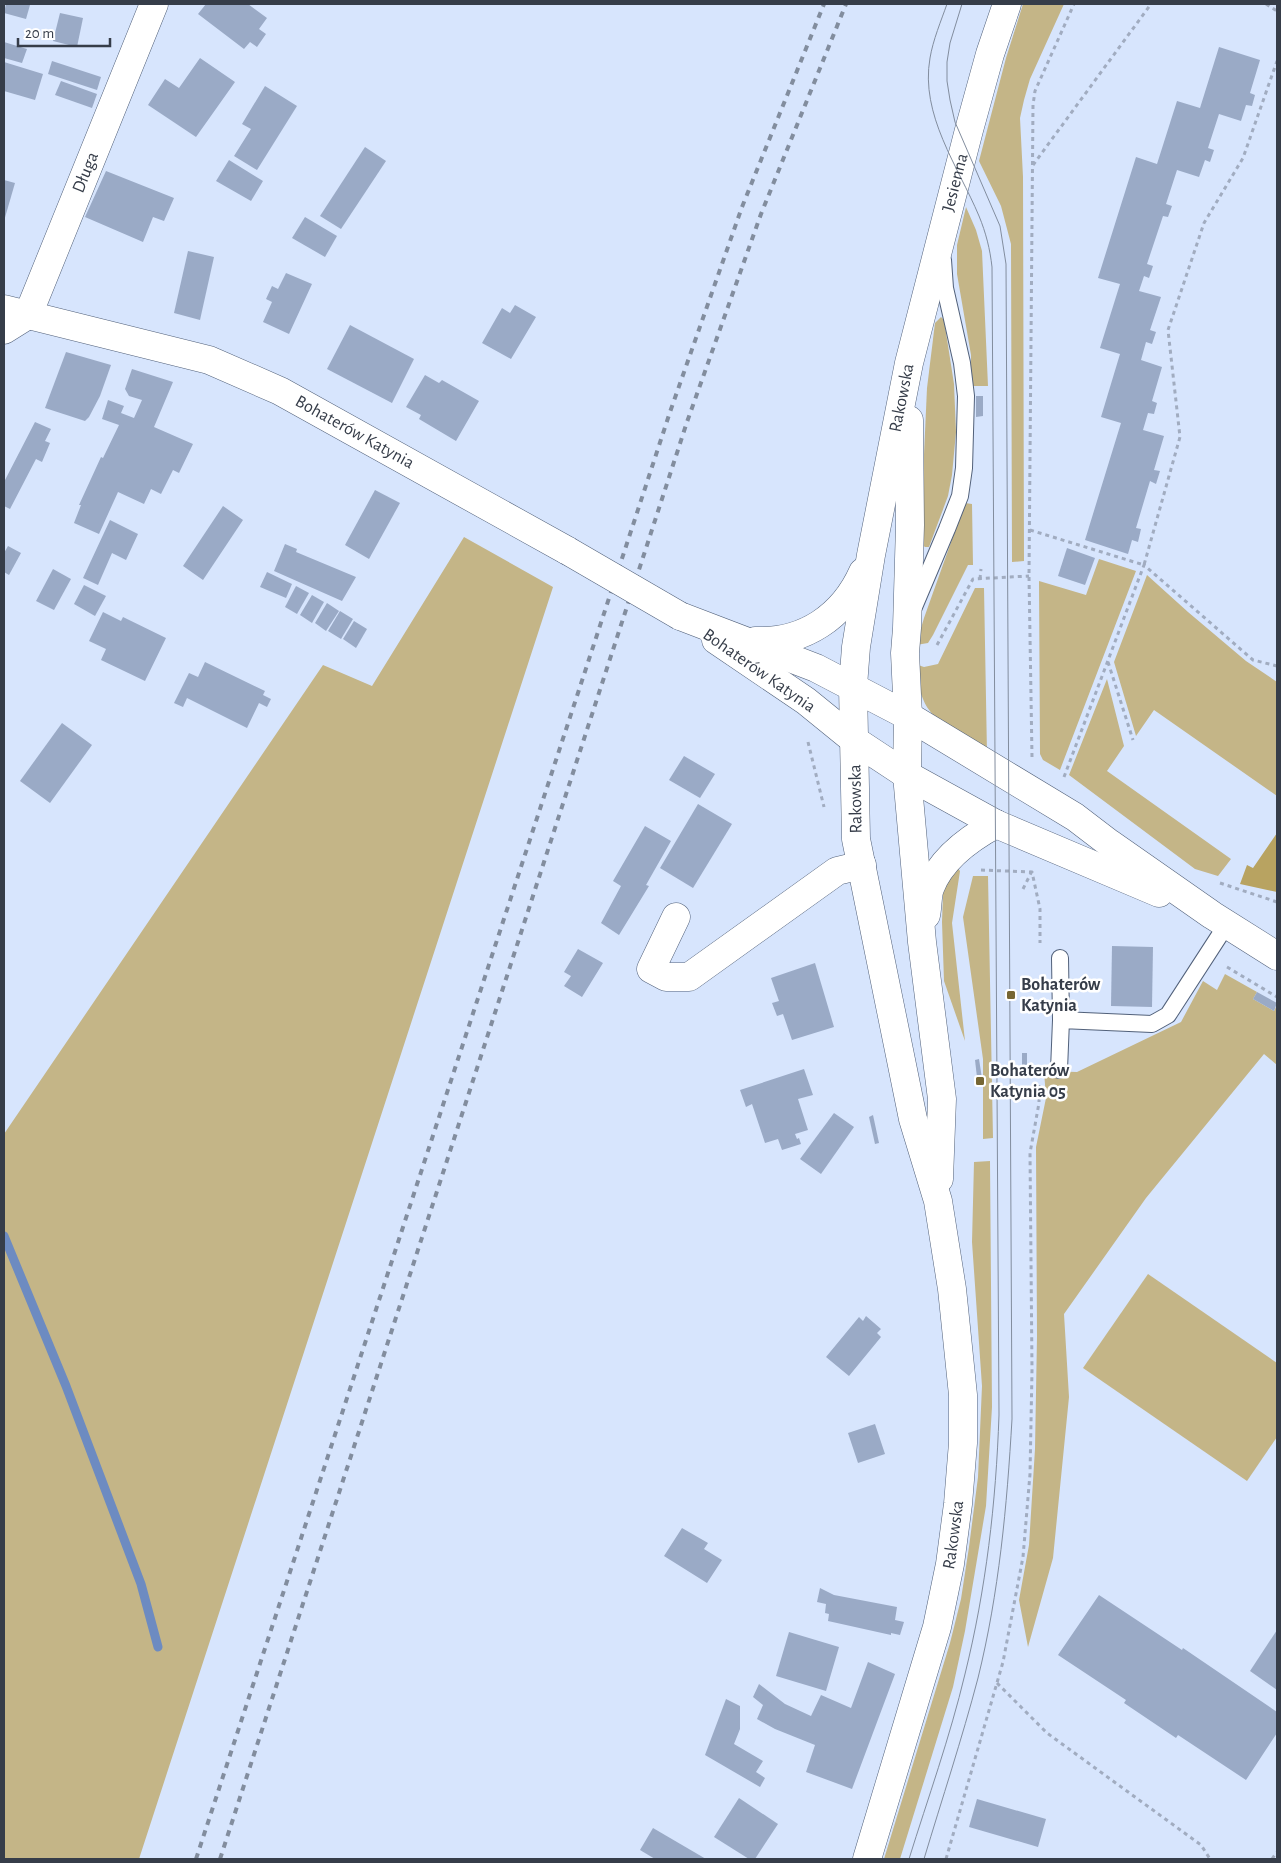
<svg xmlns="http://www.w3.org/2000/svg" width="1281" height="1863" font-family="'Alegreya Sans',sans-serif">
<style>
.green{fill:#c4b587}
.forest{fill:#b8a361}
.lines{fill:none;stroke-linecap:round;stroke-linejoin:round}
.stream{stroke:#6d8bc1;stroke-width:9}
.building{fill:#9aaac6}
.lane-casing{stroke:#52617a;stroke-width:18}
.street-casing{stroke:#52617a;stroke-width:29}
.secondary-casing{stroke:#52617a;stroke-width:29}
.path{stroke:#a1acc0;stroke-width:3;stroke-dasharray:4 4;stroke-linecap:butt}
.lane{stroke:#fff;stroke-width:16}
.street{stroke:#fff;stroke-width:28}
.secondary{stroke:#fff;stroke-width:28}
.tram{stroke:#828d9e;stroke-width:1}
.rail{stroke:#828d9e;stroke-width:4;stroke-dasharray:6 6;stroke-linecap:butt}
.secondary-bridge-casing{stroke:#52617a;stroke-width:29;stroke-linecap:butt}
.secondary-bridge{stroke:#fff;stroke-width:28}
.poi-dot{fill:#766633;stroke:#fff;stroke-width:2}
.labels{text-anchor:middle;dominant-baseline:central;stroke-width:5;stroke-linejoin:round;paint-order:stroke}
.street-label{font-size:18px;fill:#363d49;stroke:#fff}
.poi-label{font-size:18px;font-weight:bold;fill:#363d49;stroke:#fff;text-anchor:start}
</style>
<rect width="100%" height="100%" fill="#d7e5fd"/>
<g class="green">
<path d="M1023,4H1064L1030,79L1024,100L1020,118L1023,177L1024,561L1012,562L1011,244L1001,206L979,161L1006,58Z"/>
<path d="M966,207L976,230L982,251L988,386H971V355L957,274V245Z"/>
<path d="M941,317L944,320L954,384L956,432L952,475L948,496L929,547H925L920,543L927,388L935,323Z"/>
<path d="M965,503L972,504L973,565H968L933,635L928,643L916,645L924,618Z"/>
<path d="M464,537L553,587L139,1859H4V1134L323,665L372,686Z"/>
<path d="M1099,559L1136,571L1060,770L1043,760L1040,754L1039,581L1086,595Z"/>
<path d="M1147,575L1188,612L1246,661L1277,682V796L1154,710L1136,736L1114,662Z"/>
<path d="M975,588H984L987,754C968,741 931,722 923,699C918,688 918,677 918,665L924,667L938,664Z"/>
<path d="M1107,679L1124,746L1107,771L1231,859L1218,876L1195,869L1069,775Z"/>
<path d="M956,866L960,871L952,923L965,1041L944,981L942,922L943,894L944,886Z"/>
<path d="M973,876H988L993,1138L983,1139V1059L963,917Z"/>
<path d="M1225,974L1257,992L1253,999L1274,1011L1277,1005V1065L1264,1054L1146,1198L1064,1314L1069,1397L1053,1558L1028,1647L1019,1600L1029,1545L1035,1449L1037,1336L1036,1147L1046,1098L1044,1071L1077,1072L1181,1022L1203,981L1217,990Z"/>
<path d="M990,1161L992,1407L986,1506L965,1631L953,1687L900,1859H884L950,1643L961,1599L969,1547L978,1477L982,1386L972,1242L974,1162Z"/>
<path d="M1148,1274L1277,1363V1437L1247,1481L1083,1368Z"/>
</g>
<path class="forest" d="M1277,833V892L1240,884L1247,865L1253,868Z"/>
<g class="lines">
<path class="stream" d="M4,1236L66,1386L141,1584L158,1647"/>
</g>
<g class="building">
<path d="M6,4L30,5L26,19L4,13Z"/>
<path d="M206,4H248L267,18L259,29L266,34L257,47L250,42L244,49L198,14Z"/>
<path d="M60,13L83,18L77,47L53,41Z"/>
<path d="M4,42L27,49L22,63L4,58Z"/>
<path d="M1219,47L1260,60L1250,93L1255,95L1252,106L1246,105L1241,121L1219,114L1208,148L1214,150L1210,162L1205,160L1199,177L1177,170L1166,204L1172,206L1168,217L1163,216L1147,264L1153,266L1149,278L1144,276L1139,291L1161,297L1150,330L1156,332L1152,344L1146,342L1141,360L1162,367L1152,401L1157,403L1154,414L1148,413L1143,430L1164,436L1154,470L1160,471L1156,484L1150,481L1136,528L1141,529L1138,542L1132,540L1128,554L1085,540L1121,423L1101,417L1120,354L1100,348L1120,284L1098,278L1136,157L1157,164L1177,101L1200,108Z"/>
<path d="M200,58L235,82L196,137L148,105L165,79L179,88Z"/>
<path d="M52,61L101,77L97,90L48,74Z"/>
<path d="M4,62L43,74L35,100L4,91Z"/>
<path d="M61,81L97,94L92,108L55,95Z"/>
<path d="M265,86L297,106L257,170L234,156L251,129L242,124Z"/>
<path d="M365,147L386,161L341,229L320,216Z"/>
<path d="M229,160L263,181L251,201L216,181Z"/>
<path d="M106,171L174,198L164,221L153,217L143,242L85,217Z"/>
<path d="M4,180L15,183L4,221Z"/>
<path d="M305,217L337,236L325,257L292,238Z"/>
<path d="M188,251L214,257L200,320L174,313Z"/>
<path d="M286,273L312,284L289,334L263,322L272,302L266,299L272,286L278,289Z"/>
<path d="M515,305L536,317L511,359L482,343L502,308L510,313Z"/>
<path d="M350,325L414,359L392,403L327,369Z"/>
<path d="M66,352L111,365L100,396L89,417L85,421L45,408Z"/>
<path d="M132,369L173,382L154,427L193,444L179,473L173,470L161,494L151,489L144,504L118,492L99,534L74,523L81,505H79L101,457L103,458L119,425L102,419L108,400L124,406L121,413L134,418L142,400L129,396L125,389Z"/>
<path d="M425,375L439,383L442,380L479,401L456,441L419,419L421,415L406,407Z"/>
<path d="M976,396H983V416L976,417Z"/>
<path d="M35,422L51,429L45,441L50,443L42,462L36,459L10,509L4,506V482Z"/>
<path d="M375,490L400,503L369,559L345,545Z"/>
<path d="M223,506L243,520L203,580L183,566Z"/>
<path d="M110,520L138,534L126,560L112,553L98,585L83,578Z"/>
<path d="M285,544L297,549L296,552L356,577L342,601L274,571Z"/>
<path d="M8,546L21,553L9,575L4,572V553Z"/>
<path d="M1067,548L1095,558L1085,585L1058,576Z"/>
<path d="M53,569L71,579L54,610L36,601Z"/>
<path d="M267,572L292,584L286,598L260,587Z"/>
<path d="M84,585L106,596L95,616L74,604Z"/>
<path d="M296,586L309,593L297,614L285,607Z"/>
<path d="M312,595L324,602L312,623L300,615Z"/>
<path d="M327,603L339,611L326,631L315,623Z"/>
<path d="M340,611L353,619L341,639L328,631Z"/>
<path d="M103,612L121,621L123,617L166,638L145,681L101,660L106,649L89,641Z"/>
<path d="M354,621L367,629L356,648L343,639Z"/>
<path d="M205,662L265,691L263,695L271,699L267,707L259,703L247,728L187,698L183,707L174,703L189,673L198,677Z"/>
<path d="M62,723L92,745L50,803L20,781Z"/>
<path d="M684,756L715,774L700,798L669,780Z"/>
<path d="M698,804L732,824L693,888L660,868Z"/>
<path d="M645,826L671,841L646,885L649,886L619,935L601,923L621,886L613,881Z"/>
<path d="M1112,946L1153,947L1152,1007L1111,1006Z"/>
<path d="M578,949L603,963L582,997L564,986L571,976L564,972Z"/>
<path d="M815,963L834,1027L792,1040L783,1014L777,1016L772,1003L779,1001L771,978Z"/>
<path d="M1257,992L1277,1003L1274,1011L1253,999Z"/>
<rect x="1022" y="1053" width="5" height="20"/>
<path d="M979,1059L983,1085L978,1086L975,1060Z"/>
<path d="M804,1069L813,1095L798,1099L808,1130L795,1134L797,1139L799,1138L801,1144L782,1150L778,1139L765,1143L752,1104L746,1107L740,1090Z"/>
<path d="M834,1113L854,1127L821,1174L800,1159Z"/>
<path d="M873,1115L879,1143L875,1144L869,1117Z"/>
<path d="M866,1316L881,1329L877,1333L881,1337L849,1376L826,1357L859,1317L863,1321Z"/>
<path d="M875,1424L885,1454L858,1463L848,1433Z"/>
<path d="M682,1528L708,1543L704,1549L722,1560L707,1583L664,1556Z"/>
<path d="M820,1588L834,1595L897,1607L895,1620L904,1622L900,1635L891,1633V1635L828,1621L829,1614L825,1613L826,1604L817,1602Z"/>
<path d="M1099,1595L1182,1650L1183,1648L1277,1712V1733L1246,1780L1178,1735L1176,1738L1124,1703L1126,1700L1058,1655Z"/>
<path d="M1277,1630V1690L1250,1671Z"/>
<path d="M789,1632L839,1647L826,1691L776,1676Z"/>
<path d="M868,1662L895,1674L852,1789L806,1772L815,1745L775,1729L757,1719L763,1705L753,1697L759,1684L785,1704L811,1716L821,1695L851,1708Z"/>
<path d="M726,1699L740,1706V1729L734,1744L763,1761L756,1772L765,1778L760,1787L705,1755Z"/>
<path d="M739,1798L778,1824L755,1859H749L714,1837Z"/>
<path d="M977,1799L1046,1819L1038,1847L969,1827Z"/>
<path d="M653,1828L706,1859H655L640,1850Z"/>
</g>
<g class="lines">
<g class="lane-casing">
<g id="lane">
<path d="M914,607L947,529L960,496L964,468L966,396L962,363L945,288L943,260"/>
<path d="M1060,958L1061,1020"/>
<path d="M1059,1070L1061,1020L1152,1024L1168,1015L1227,924"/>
</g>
</g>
<g class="street-casing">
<g id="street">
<path id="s1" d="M4,330L28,315L154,4"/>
<path d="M676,917L651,969L666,977H689L837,871L862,865"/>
</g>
</g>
<g class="secondary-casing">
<g id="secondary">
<path id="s2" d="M4,309L209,360L280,391L568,551"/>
<path d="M909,420L910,525L907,628L905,653L908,716L907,775L922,942L942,1099L939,1179"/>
<path d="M680,616L816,668L908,716L1075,817L1109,843L1212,915L1277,956"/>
<path d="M716,640L806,701L854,740L907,775L996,824L1159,893"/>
<path d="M755,641C804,643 843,617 863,572"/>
<path d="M926,915C928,907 927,896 930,888C941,859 970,838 996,824"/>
<path id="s3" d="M867,1859L937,1627L950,1564L958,1504L963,1443V1395L952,1289L938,1201L913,1119L856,839L853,686L856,647L871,555L909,363L969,130L990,54L1007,4"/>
</g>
</g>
<g class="path">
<path d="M1266,4L1277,11"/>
<path d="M1033,165L1151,4"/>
<path d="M1030,530L1144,565L1180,437L1168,330L1204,223L1243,158L1277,61"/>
<path d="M980,579L981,569"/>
<path d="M937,645L973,579L1029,576"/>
<path d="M1108,662L1133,740"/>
<path d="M808,742L824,807"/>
<path d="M1032,757L1029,576L1033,105L1035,91L1074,4"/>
<path d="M1064,777L1144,565L1253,660L1277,666"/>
<path d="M981,870L1032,872L1040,909V943"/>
<path d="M1220,883L1277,902"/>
<path d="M1023,889L1032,871"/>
<path d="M1227,967L1277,997"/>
<path d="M997,1683L1047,1733L1201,1845L1210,1859"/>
<path d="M946,1859L1003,1662L1023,1557L1030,1474L1032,1370L1030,1153L1039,1103V1085"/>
<path d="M1272,1859L1277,1852"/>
</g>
<use href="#lane" class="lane"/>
<use href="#street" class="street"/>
<use href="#secondary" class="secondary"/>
<g class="tram">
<path d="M909,1859C928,1798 950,1737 965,1674C986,1589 996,1503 999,1415L992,267C990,249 986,233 979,216C958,166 920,115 930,58C933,40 941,21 947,4"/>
<path d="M924,1859C942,1799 962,1739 978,1678C999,1593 1007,1506 1012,1419L1006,264L1000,226L955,122L950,100L947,81V62L950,43L962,4"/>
</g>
<g class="rail">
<path d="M196,1859L670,412L742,207L824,4"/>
<path d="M220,1859L687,422L761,214L846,4"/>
</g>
<g class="secondary-bridge-casing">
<path id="secondary-bridge" d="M568,551L680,616"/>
</g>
<use href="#secondary-bridge" class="secondary-bridge"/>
</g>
<g class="poi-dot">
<rect x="1006" y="990" width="10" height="10" rx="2.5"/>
<rect x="975" y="1076" width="10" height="10" rx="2.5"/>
</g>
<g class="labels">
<g class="street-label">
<text stroke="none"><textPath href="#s1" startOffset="182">Długa</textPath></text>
<text stroke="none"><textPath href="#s3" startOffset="1711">Jesienna</textPath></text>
<text stroke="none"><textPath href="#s3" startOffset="1489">Rakowska</textPath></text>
<text stroke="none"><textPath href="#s2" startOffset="374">Bohaterów Katynia</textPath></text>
<text transform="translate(759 671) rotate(35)">Bohaterów Katynia</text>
<text transform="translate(856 799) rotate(-91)">Rakowska</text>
<text stroke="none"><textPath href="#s3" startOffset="336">Rakowska</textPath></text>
</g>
<g class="poi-label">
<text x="1021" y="985">Bohaterów<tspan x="1021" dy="21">Katynia</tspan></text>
<text x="990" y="1071">Bohaterów<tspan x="990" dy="21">Katynia 05</tspan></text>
</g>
</g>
<rect width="1281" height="1863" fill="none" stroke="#363d49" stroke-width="10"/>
<path d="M18 38v8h92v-8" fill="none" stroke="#363d49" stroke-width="2.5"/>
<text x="25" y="38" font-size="15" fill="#363d49" stroke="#ffffff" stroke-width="4" paint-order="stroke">20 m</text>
</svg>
